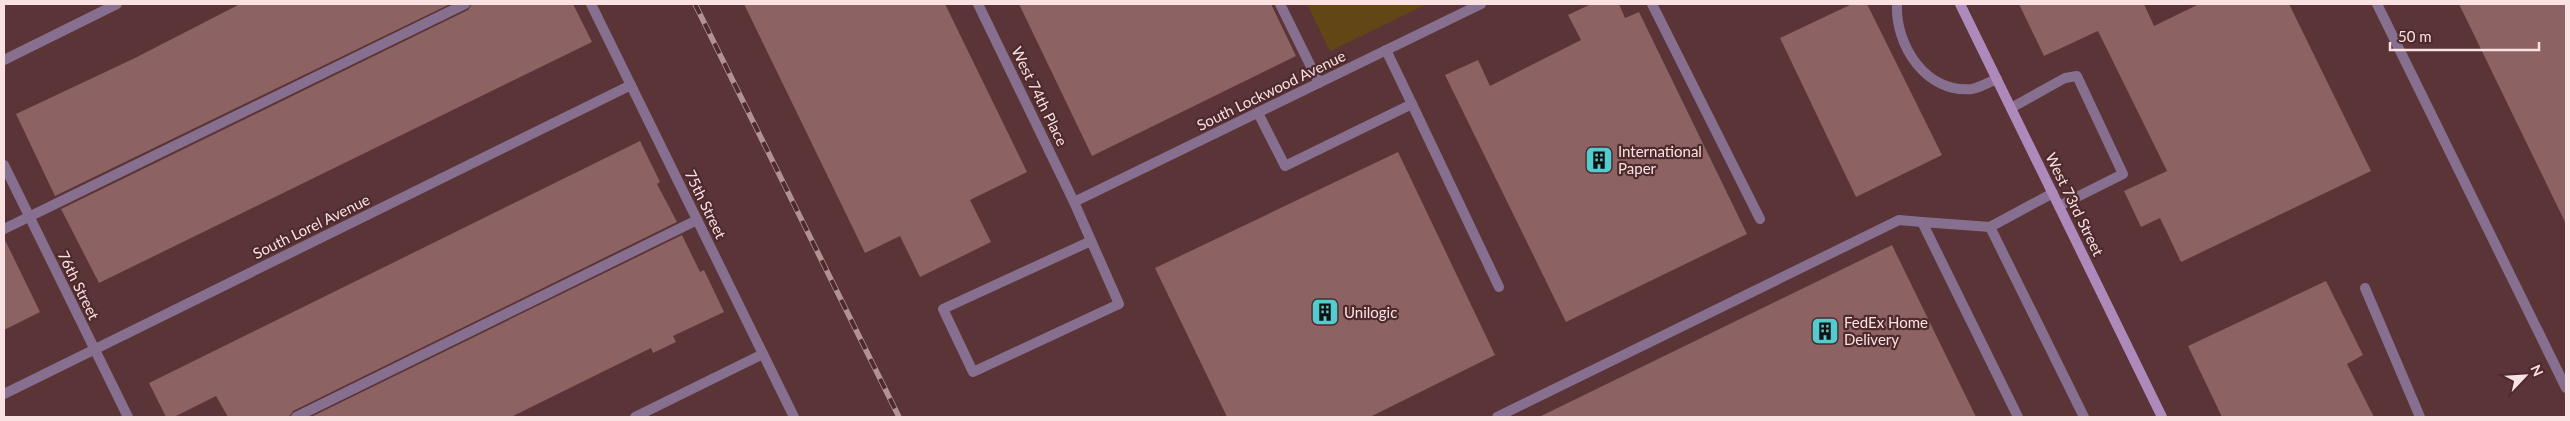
<svg xmlns="http://www.w3.org/2000/svg" width="2570" height="421" font-family="Lato,sans-serif">
<style>
.green{fill:#634615}
.building{fill:#8c6263}
.lines{fill:none;stroke-linecap:round;stroke-linejoin:round}
.lane{stroke:#876f90;stroke-width:10}
.street{stroke:#876f90;stroke-width:10}
.secondary{stroke:#ae89bc;stroke-width:10}
.rail-casing{stroke:#b29394;stroke-width:5.5}
.rail{stroke:#4e2a2c;stroke-width:4;stroke-dasharray:11;stroke-linecap:butt}
.labels{text-anchor:middle;dominant-baseline:central;stroke-width:4.5;stroke-linejoin:round;paint-order:stroke}
.street-label{font-size:15px;fill:#fbe2e2;stroke:#4e2a2c}
.poi-label{font-size:15px;fill:#fbe2e2;stroke:#4e2a2c;text-anchor:start}
</style>
<rect width="100%" height="100%" fill="#5a3436"/>
<path class="green" d="M1307,4H1427L1330,51Z"/>
<g class="building">
<path d="M240,4H450L55,196L16,114L135,58Z"/>
<path d="M472,4H573L592,42L99,283L61,209L468,10Z"/>
<path d="M744,4H945L1027,172L970,200L991,242L920,277L900,236L865,253Z"/>
<path d="M1019,4H1271L1296,56L1092,156Z"/>
<path d="M1591,4H1619L1625,18L1639,12L1747,234L1566,322L1445,75L1478,60L1490,86L1581,40L1568,15Z"/>
<path d="M1852,4H1867L1942,155L1856,197L1780,38Z"/>
<path d="M2019,4H2144L2154,26L2199,4H2289L2371,171L2181,262L2160,218L2141,227L2124,191L2167,171L2098,31L2044,56Z"/>
<path d="M2459,4H2566V224Z"/>
<path d="M640,141L660,182L657,184L677,222L293,411L289,417H228L216,396L174,417H166L149,383Z"/>
<path d="M1398,152L1495,355L1370,417H1227L1155,268Z"/>
<path d="M682,235L700,272L704,270L724,312L673,336L676,342L653,353L651,348L511,417H311Z"/>
<path d="M4,238L40,312L4,330Z"/>
<path d="M1892,245L1976,417H1539Z"/>
<path d="M2326,281L2363,355L2347,364L2374,417H2222L2188,346Z"/>
</g>
<g class="lines">
<g class="lane">
<path d="M1280,4L1319,83"/>
<path d="M1652,4L1760,219"/>
<path d="M1897,4C1895,45 1926,94 1972,89C1981,87 1989,82 1997,79"/>
<path d="M2377,4L2566,388"/>
<path d="M1412,104L1499,287"/>
<path d="M2011,108L2065,78L2077,76L2123,174L2059,206"/>
<path d="M1258,113L1285,166L1412,104L1386,50"/>
<path d="M1074,202L1119,304L973,372L943,309L1091,241"/>
<path d="M1990,227L2084,417"/>
<path d="M4,229L465,4"/>
<path d="M2365,288L2420,417"/>
<path d="M296,417L697,220"/>
<path d="M1497,417L1899,220L1922,222"/>
<path d="M2018,417L1922,222L1990,227L2053,193"/>
</g>
<g class="street">
<path d="M591,4L794,417"/>
<path d="M978,4L1074,202L1481,4"/>
<path d="M4,60L117,4"/>
<path d="M4,165L128,417"/>
<path d="M4,394L631,85"/>
<path d="M635,417L763,354"/>
</g>
<path class="secondary" d="M1960,4L2162,417"/>
<g class="rail-casing">
<path id="rail" d="M695,4L899,417"/>
</g>
<use href="#rail" class="rail"/>
</g>
<defs>
<g id="building-square" transform="scale(1.4375)"><rect x="-9" y="-9" width="18" height="18" rx="4" fill="#52cdcf" stroke="#4e2a2c"/><path d="M-4-6H4V6H1V3H-1V6H-4ZM-2.5-4.3h1.7v1.8h-1.7ZM.8-4.3h1.7v1.8H.8ZM-2.5-1h1.7V.8h-1.7ZM.8-1h1.7V.8H.8Z" fill="#111"/></g>
</defs>
<g fill-rule="evenodd">
<use href="#building-square" x="1599" y="160"/>
<use href="#building-square" x="1325" y="312"/>
<use href="#building-square" x="1825" y="331"/>
</g>
<g class="labels">
<g class="street-label">
<text transform="translate(1271 90) rotate(-26)">South Lockwood Avenue</text>
<text transform="translate(1040 96) rotate(64)">West 74th Place</text>
<text transform="translate(706 204) rotate(64)">75th Street</text>
<text transform="translate(2075 204) rotate(64)">West 73rd Street</text>
<text transform="translate(311 226) rotate(-26)">South Lorel Avenue</text>
<text transform="translate(79 285) rotate(64)">76th Street</text>
</g>
<g class="poi-label">
<text x="1618" y="151">International<tspan x="1618" dy="17">Paper</tspan></text>
<text x="1344" y="312">Unilogic</text>
<text x="1844" y="322">FedEx Home<tspan x="1844" dy="17">Delivery</tspan></text>
</g>
</g>
<rect width="2570" height="421" fill="none" stroke="#fbe2e2" stroke-width="10"/>
<g transform="translate(2525 376) rotate(65)" stroke="#4e2a2c" stroke-width="4" paint-order="stroke">
<path d="M0-4L9 19L0 12L-9 19Z" fill="#fbe2e2"/>
<text y="-8" font-size="14" font-weight="bold" text-anchor="middle" fill="#fbe2e2">N</text>
</g>
<path d="M2390 42v8h149v-8" fill="none" stroke="#fbe2e2" stroke-width="2.5"/>
<text x="2398" y="42" font-size="15" fill="#fbe2e2" stroke="#4e2a2c" stroke-width="4" paint-order="stroke">50 m</text>
</svg>
